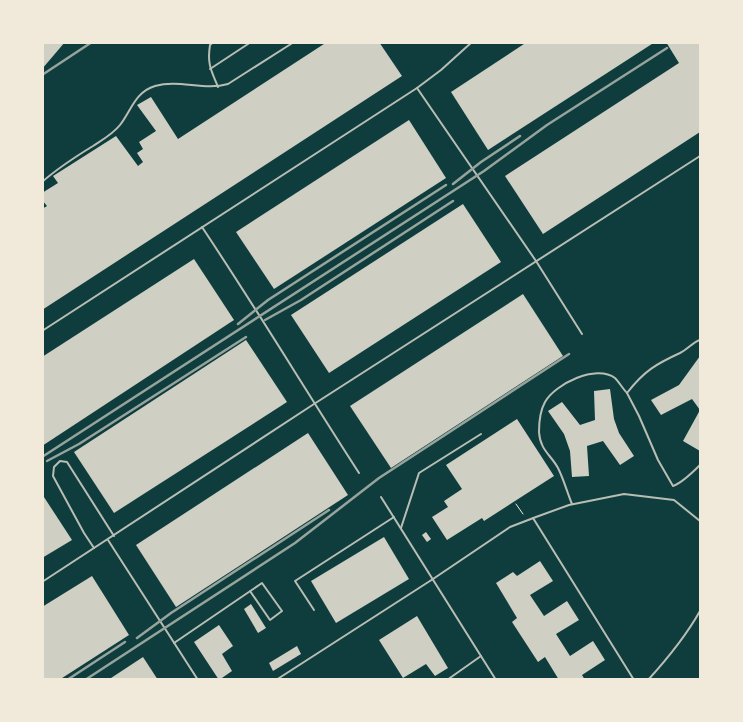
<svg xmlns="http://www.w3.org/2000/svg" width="743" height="722" font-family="Karla,sans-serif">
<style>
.building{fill:#cfcfc3}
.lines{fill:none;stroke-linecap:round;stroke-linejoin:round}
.path{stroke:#f1e9da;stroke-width:1}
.service{stroke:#b8beb3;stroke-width:2}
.rail{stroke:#97a49c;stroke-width:2.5}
</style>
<rect width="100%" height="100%" fill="#0f3d3e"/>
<g class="building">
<path d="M42,42H65L42,69Z"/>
<path d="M327,42H379L402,76L42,310V209L47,206L42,200V193L58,183L53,176L116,136L138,166L143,162L137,153L143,149L139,142L156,131L137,105L151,97L178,139Z"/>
<path d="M527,42H655L488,150L451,92Z"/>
<path d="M666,42H700V132L543,234L505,176L679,63Z"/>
<path d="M409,120L446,178L274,289L236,232Z"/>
<path d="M463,204L501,262L329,373L291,315Z"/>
<path d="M194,259L234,320L42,446V357Z"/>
<path d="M523,294L563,356L391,468L350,406Z"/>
<path d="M246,340L287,402L114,513L74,452Z"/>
<path d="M700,356V451L683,441L700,410L692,399L661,415L651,400L679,385Z"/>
<path d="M610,389L614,419L619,433L634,456L620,465L603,441L587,446L589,476L572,477L570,451L564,434L548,411L562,402L580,425L595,420L594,391Z"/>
<path d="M517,419L554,476L484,521L482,518L447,540L432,517L448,507L444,501L462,489L446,465Z"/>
<path d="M308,433L348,495L176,607L136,545Z"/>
<path d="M42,494L72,540L42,558Z"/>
<path d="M426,532L431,539L427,542L422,535Z"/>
<path d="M384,537L409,579L336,623L311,581Z"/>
<path d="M540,561L553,581L530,595L544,616L567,601L579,620L556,634L570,656L593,641L605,660L582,675L585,680H559L545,657L538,662L512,622L517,618L496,583L513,572L517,576Z"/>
<path d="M92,576L129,635L59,680H42V607Z"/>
<path d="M251,604L266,628L258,633L244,609Z"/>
<path d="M417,616L448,668L435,676L426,664L403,678L379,640Z"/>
<path d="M219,625L233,646L222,654L232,671L219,680L194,642Z"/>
<path d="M297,646L301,654L273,671L269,663Z"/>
<path d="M143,657L158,680H108Z"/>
</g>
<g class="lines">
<path class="path" d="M516,504L523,514"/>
<g class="service">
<path d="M213,42L210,45C207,64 211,70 218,87"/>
<path d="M210,69L251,42"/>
<path d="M417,88L536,261L582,334"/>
<path d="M42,182C58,168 75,157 93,146C102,140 113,134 120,125C131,111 135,92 155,86C179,79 204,91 228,84L294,42"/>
<path d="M202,227C256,308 306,391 359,473"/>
<path d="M42,331L417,88L441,70L472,42"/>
<path d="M627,393L639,416L658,460L673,486C682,483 693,472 700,465"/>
<path d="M381,497L496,680"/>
<path d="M572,504C567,492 564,480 558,468C551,455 540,450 539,432C539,422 540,411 545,402C555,384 596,364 615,378C619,382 623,389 627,393C644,371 656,364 680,353C688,349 693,342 700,340"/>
<path d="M533,518L634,680"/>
<path d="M401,528L419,473L481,434"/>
<path d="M108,540L198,680"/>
<path d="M94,548L84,533L53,476L54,467L60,461L67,462L114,536"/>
<path d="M42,582L314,404L700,156"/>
<path d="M314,610L295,581L394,517"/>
<path d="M174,643L262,583L282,611L270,620L250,591"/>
<path d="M276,680L433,579L510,527L536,517L569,505L624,494L674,500L700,521"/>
<path d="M447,680L481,656"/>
<path d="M648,680C668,658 686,636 700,611"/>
</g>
<g class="rail">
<path d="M42,75L92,42"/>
<path d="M453,184L481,162L520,136"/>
<path d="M265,320L301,300L453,201"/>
<path d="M238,324L268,300L446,185"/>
<path d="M42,457L484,171L547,125L667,48"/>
<path d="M47,461L79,444L246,337"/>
<path d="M137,638L171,613L329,510"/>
<path d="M67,680L125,642"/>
<path d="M85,680L295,543L379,478L569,354"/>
</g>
</g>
<rect width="743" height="722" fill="none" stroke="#f1e9da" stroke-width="88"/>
</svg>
